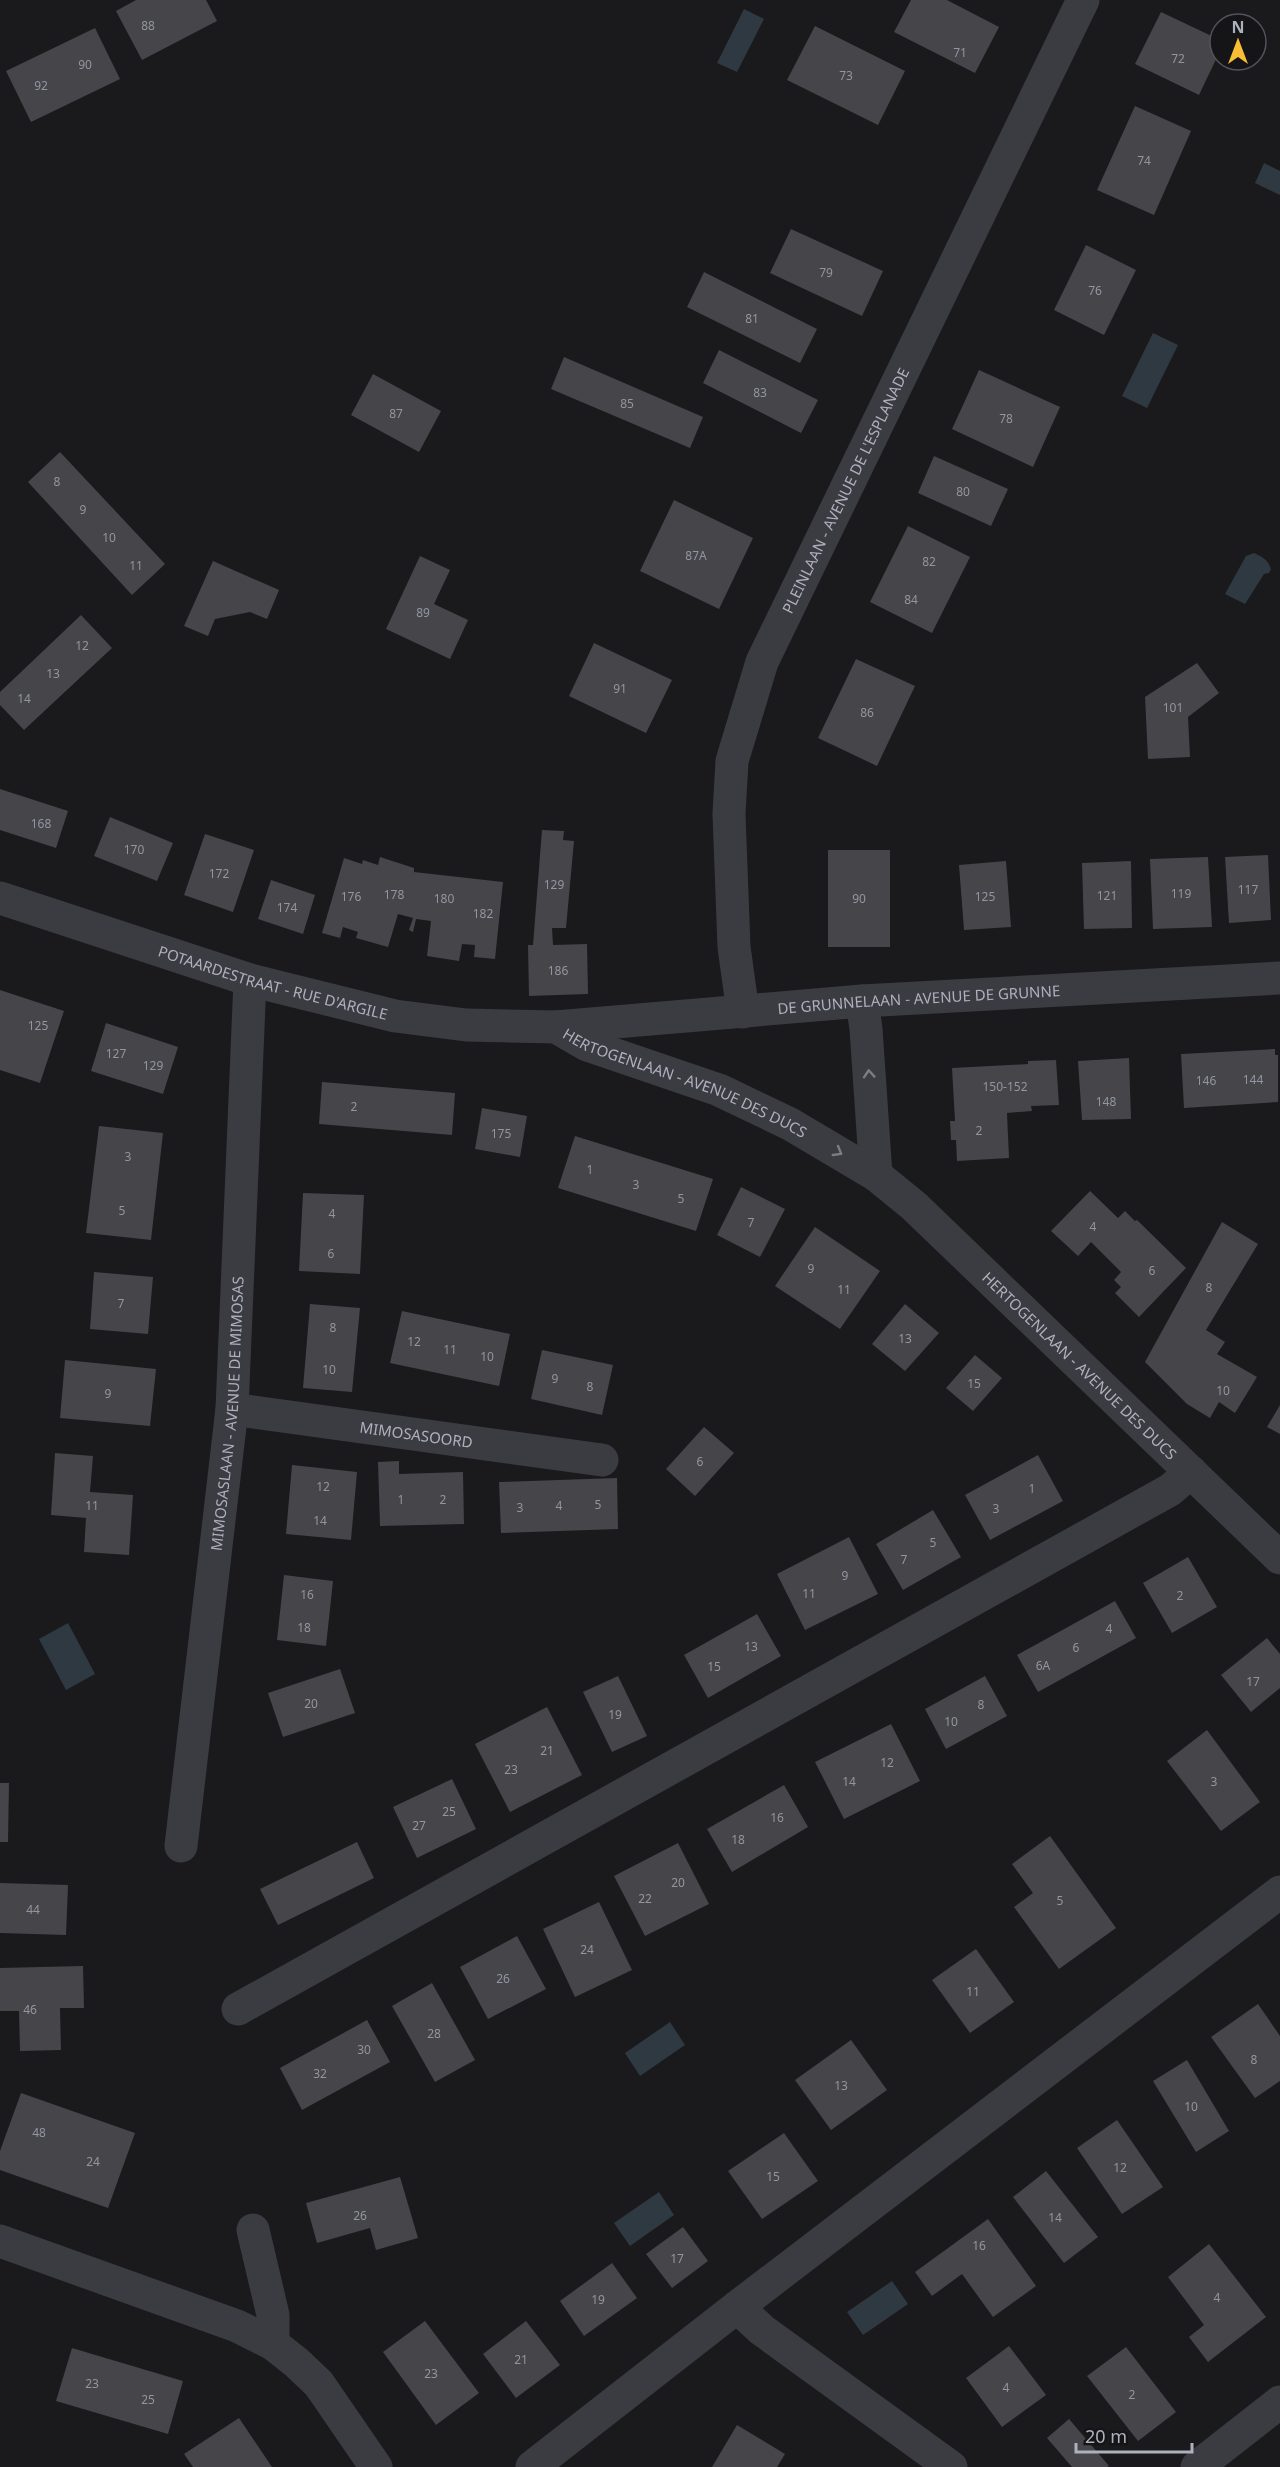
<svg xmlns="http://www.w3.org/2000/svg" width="1280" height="2467" font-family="'Noto Sans',sans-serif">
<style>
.water{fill:#2f3942}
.building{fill:#45454a}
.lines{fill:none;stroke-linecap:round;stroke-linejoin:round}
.minor{stroke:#3b3c42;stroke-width:33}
.tertiary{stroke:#3b3c42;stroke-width:33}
.oneway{stroke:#7a7c86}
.labels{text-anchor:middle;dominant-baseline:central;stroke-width:4.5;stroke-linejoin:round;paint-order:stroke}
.number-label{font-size:12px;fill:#9396a0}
.street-label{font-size:15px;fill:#adb1bd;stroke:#151518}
</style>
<rect width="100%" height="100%" fill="#1a1a1d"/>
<g class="water">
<path d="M744,9L764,19L737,72L717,63Z"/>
<path d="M1264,163L1280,171V195L1255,183Z"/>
<path d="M1153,333L1178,345L1147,408L1122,396Z"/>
<path d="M1254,553C1263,557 1268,560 1271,569L1269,573L1264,574L1245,604L1225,594L1246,556Z"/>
<path d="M68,1623L95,1674L66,1690L39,1639Z"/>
<path d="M670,2022L685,2045L640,2076L625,2053Z"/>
<path d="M659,2192L674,2215L630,2246L614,2223Z"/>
<path d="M892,2281L908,2304L863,2335L847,2312Z"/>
</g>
<g class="building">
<path d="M136,0H206L217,21L142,60L116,11Z"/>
<path d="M911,0H947L999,27L975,73L894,32Z"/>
<path d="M1161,12L1220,40V51L1199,95L1135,64Z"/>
<path d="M815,26L905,71L878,125L787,80Z"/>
<path d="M95,28L120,79L31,122L6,71Z"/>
<path d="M1135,106L1191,131L1154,215L1097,190Z"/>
<path d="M791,229L883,271L862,316L770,273Z"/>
<path d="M1086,245L1136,270L1104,335L1054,310Z"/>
<path d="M704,272L817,329L800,363L687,307Z"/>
<path d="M719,350L818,400L801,433L703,383Z"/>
<path d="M564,357L703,417L690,448L551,389Z"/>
<path d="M979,370L1060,407L1033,467L952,429Z"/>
<path d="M373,374L441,411L419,452L351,415Z"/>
<path d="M60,452L165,564L132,595L28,482Z"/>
<path d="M934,456L1008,489L991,526L918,493Z"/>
<path d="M674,500L753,538L719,609L640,571Z"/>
<path d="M908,526L970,557L932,633L870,602Z"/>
<path d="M420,556L450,570L434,604L468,620L450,659L386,629Z"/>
<path d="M213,561L279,590L267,619L250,612L215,619L208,636L184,626Z"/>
<path d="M81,615L112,648L24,730L0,705V692Z"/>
<path d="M594,643L672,680L646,733L569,696Z"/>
<path d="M856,659L915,686L877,766L818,738Z"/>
<path d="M1197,663L1219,693L1188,717L1190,757L1148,759L1145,697Z"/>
<path d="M0,789L68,811L56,848L0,830Z"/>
<path d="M110,817L173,843L157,881L94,856Z"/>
<path d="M542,830L564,831L563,840L574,841L566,928H552L553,945L587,944L588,994L529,996L528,945H533Z"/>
<path d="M205,834L254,850L233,912L184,895Z"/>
<rect x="828" y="850" width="62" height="97"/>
<path d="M1268,855L1271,920L1229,923L1225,857Z"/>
<path d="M380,857L414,868V872L503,882L495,959L474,957L475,945L462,944L459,961L427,956L431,921L416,919L413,932L409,930L413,918L398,914L388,947L356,938L358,932L343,927L340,938L322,933L344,858L362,864L363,860L378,865Z"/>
<path d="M1208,857L1212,927L1153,929L1150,859Z"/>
<path d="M1006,861L1011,927L964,930L959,865Z"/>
<path d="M1131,861L1132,928L1084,929L1082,863Z"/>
<path d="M271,880L315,895L303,934L258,919Z"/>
<path d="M0,990L64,1011L40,1083L0,1070Z"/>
<path d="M106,1023L178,1047L163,1094L91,1071Z"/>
<path d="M1275,1049V1055H1278V1102L1184,1108L1181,1054Z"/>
<path d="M1129,1058L1131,1119L1082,1120L1078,1061Z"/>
<path d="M1056,1060L1059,1105L1031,1106L1032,1111L1007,1113L1009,1158L957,1161L956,1140H951L950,1121H955L952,1068L1028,1064V1061Z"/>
<path d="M322,1082L455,1093L452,1135L319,1124Z"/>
<path d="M482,1108L527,1116L520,1157L475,1149Z"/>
<path d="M99,1126L163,1133L151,1240L86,1233Z"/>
<path d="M575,1136L713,1179L696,1231L558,1188Z"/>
<path d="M741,1187L785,1209L760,1257L717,1235Z"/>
<path d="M1090,1191L1118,1218L1125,1211L1135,1221L1137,1220L1186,1268L1139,1317L1115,1293L1121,1287L1114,1280L1121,1272L1091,1242L1078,1256L1051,1231Z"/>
<path d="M303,1193L364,1195L360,1274L299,1271Z"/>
<path d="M1222,1222L1258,1244L1206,1330L1225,1342L1217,1354L1257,1377L1235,1413L1219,1402L1210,1418L1187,1404L1145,1362Z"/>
<path d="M815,1227L880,1271L840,1329L775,1286Z"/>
<path d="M94,1272L153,1277L148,1334L90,1329Z"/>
<path d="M310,1304L360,1308L352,1392L303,1388Z"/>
<path d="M905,1304L939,1333L905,1371L872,1344Z"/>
<path d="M402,1311L510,1334L499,1386L390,1363Z"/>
<path d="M542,1350L613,1365L602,1415L531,1399Z"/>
<path d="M975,1355L1002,1378L973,1411L946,1388Z"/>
<path d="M65,1360L156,1369L150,1426L60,1418Z"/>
<path d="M1280,1405V1434L1267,1427Z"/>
<path d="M704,1427L734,1453L695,1496L666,1469Z"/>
<path d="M55,1453L93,1456L90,1492L133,1495L129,1555L84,1552L86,1518L51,1515Z"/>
<path d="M1038,1455L1063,1501L990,1540L965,1495Z"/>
<path d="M399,1461V1474L463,1472L464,1524L380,1526L378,1462Z"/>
<path d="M292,1465L357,1472L351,1540L286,1534Z"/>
<path d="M617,1478L618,1529L501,1533L499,1482Z"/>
<path d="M933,1510L961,1557L903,1590L876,1544Z"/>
<path d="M849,1537L878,1594L805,1630L777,1574Z"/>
<path d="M1188,1557L1217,1607L1172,1633L1143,1583Z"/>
<path d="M284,1575L333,1581L326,1646L277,1640Z"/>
<path d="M1115,1601L1136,1638L1038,1692L1017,1655Z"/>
<path d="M757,1614L781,1656L708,1698L684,1655Z"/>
<path d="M1267,1638L1280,1654V1688L1251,1712L1221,1675Z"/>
<path d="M340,1669L355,1713L283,1737L268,1693Z"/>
<path d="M618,1676L647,1736L612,1752L583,1692Z"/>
<path d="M985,1676L1007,1716L946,1749L925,1709Z"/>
<path d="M547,1707L582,1775L510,1812L475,1744Z"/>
<path d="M891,1724L920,1781L844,1819L815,1762Z"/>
<path d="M1207,1730L1260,1802L1221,1831L1167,1761Z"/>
<path d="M452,1779L476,1829L417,1858L393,1807Z"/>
<path d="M0,1783H9L8,1842H0Z"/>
<path d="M784,1785L808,1827L732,1872L707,1829Z"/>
<path d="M1050,1836L1116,1928L1059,1969L1014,1907L1033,1893L1012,1864Z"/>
<path d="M357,1842L374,1878L278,1925L260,1889Z"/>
<path d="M678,1843L709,1904L645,1936L614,1876Z"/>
<path d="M0,1883L68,1885L66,1935L0,1933Z"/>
<path d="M599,1902L632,1970L575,1997L543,1929Z"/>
<path d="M517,1936L546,1989L488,2019L460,1967Z"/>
<path d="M976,1949L1014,2002L970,2033L932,1980Z"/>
<path d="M83,1966L84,2008H60L61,2050L20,2051L19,2011H0V1968Z"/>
<path d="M432,1983L475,2060L435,2082L392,2006Z"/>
<path d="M1258,2004L1280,2036V2081L1255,2098L1211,2037Z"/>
<path d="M367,2020L390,2062L302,2110L280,2068Z"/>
<path d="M851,2040L887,2090L831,2130L795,2080Z"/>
<path d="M1187,2060L1229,2131L1196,2152L1153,2081Z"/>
<path d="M21,2093L135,2133L108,2208L0,2170V2151Z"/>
<path d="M1117,2120L1163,2187L1122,2214L1077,2148Z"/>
<path d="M784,2133L818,2181L762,2219L728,2171Z"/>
<path d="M1046,2171L1098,2237L1064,2263L1013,2197Z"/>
<path d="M400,2177L418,2238L376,2250L370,2228L317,2243L306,2203Z"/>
<path d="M988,2219L1036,2286L993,2317L962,2274L932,2296L915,2272Z"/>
<path d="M683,2227L708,2261L672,2288L646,2254Z"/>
<path d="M1209,2244L1266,2317L1208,2362L1189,2337L1204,2325L1168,2277Z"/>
<path d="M612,2263L637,2298L584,2336L560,2301Z"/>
<path d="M425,2321L479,2393L436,2425L383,2352Z"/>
<path d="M526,2321L560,2365L516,2398L483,2354Z"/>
<path d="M1009,2346L1046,2395L1002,2427L966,2378Z"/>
<path d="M1126,2347L1176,2412L1138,2441L1087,2376Z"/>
<path d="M72,2348L183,2381L168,2434L56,2401Z"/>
<path d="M239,2418L272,2467H193L184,2454Z"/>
<path d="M1069,2419L1109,2466L1107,2467H1072L1047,2438Z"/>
<path d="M737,2425L785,2454L777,2467H712Z"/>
</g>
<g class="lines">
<g class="minor">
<path d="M862,1001L866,1029L876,1175"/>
<path id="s1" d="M743,1012L734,947L729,814L732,761L762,662L1083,0"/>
<path id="s2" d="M556,1027L587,1045L719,1090L790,1124L876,1175L914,1206L1280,1558"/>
<path id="s3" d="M232,1409L602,1460"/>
<path id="s4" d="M181,1846L232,1409L250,980"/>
<path d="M238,2009L1170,1490L1191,1472"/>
<path d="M253,2230L273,2315V2344"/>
<path d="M0,2241L237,2326L273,2344L297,2363L319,2384L376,2467"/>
<path d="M737,2307L762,2330L951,2467"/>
<path d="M532,2467L737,2307L1280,1892"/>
<path d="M1197,2467L1280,2402"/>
</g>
<path class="tertiary" id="s5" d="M0,898L250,980L395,1016L466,1025L556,1027L862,1001L1280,978"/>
</g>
<defs><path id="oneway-chevron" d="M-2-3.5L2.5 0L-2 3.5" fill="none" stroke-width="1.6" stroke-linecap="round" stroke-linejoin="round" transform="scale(1.5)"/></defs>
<g class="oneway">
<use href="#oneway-chevron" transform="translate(869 1074) rotate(-94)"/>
<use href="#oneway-chevron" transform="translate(838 1152) rotate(30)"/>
</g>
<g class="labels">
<g class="number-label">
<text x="148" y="25">88</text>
<text x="960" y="52">71</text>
<text x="1178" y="58">72</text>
<text x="85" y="64">90</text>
<text x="846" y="75">73</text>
<text x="41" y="85">92</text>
<text x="1144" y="160">74</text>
<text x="826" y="272">79</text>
<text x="1095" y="290">76</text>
<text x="752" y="318">81</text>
<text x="760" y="392">83</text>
<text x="627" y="403">85</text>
<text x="396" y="413">87</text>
<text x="1006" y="418">78</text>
<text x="57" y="481">8</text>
<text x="963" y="491">80</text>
<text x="83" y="509">9</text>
<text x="109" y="537">10</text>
<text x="696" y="555">87A</text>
<text x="929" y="561">82</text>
<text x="136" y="565">11</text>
<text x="911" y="599">84</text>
<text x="423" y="612">89</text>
<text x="82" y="645">12</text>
<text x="53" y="673">13</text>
<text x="620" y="688">91</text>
<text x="24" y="698">14</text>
<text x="1173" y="707">101</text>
<text x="867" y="712">86</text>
<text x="41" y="823">168</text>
<text x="134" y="849">170</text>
<text x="219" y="873">172</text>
<text x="554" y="884">129</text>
<text x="1248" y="889">117</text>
<text x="1181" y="893">119</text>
<text x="394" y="894">178</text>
<text x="1107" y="895">121</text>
<text x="351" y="896">176</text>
<text x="985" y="896">125</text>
<text x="444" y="898">180</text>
<text x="859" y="898">90</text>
<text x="287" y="907">174</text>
<text x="483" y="913">182</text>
<text x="558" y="970">186</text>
<text x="38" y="1025">125</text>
<text x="116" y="1053">127</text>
<text x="153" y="1065">129</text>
<text x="1253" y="1079">144</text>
<text x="1206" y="1080">146</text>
<text x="1005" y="1086">150-152</text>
<text x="1106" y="1101">148</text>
<text x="354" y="1106">2</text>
<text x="979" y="1130">2</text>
<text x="501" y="1133">175</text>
<text x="128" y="1156">3</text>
<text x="590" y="1169">1</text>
<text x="636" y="1184">3</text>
<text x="681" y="1198">5</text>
<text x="122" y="1210">5</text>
<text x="332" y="1213">4</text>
<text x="751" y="1222">7</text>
<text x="1093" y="1226">4</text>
<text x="331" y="1253">6</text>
<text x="811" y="1268">9</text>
<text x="1152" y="1270">6</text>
<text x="1209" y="1287">8</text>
<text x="844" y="1289">11</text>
<text x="121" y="1303">7</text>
<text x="333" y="1327">8</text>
<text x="905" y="1338">13</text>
<text x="414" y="1341">12</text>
<text x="450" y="1349">11</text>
<text x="487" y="1356">10</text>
<text x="329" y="1369">10</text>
<text x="555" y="1378">9</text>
<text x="974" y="1383">15</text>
<text x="590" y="1386">8</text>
<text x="1223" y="1390">10</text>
<text x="108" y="1393">9</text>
<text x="700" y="1461">6</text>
<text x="323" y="1486">12</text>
<text x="1032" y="1488">1</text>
<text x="401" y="1499">1</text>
<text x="443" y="1499">2</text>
<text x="598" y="1504">5</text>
<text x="92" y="1505">11</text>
<text x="559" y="1505">4</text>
<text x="520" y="1507">3</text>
<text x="996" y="1508">3</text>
<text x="320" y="1520">14</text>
<text x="933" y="1542">5</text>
<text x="904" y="1559">7</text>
<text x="845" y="1575">9</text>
<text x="809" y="1593">11</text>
<text x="307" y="1594">16</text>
<text x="1180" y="1595">2</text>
<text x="304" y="1627">18</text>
<text x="1109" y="1628">4</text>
<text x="751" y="1646">13</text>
<text x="1076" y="1647">6</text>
<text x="1043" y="1665">6A</text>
<text x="714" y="1666">15</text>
<text x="1253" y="1681">17</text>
<text x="311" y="1703">20</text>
<text x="981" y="1704">8</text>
<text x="615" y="1714">19</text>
<text x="951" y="1721">10</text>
<text x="547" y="1750">21</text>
<text x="887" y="1762">12</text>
<text x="511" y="1769">23</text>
<text x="849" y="1781">14</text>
<text x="1214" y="1781">3</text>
<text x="449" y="1811">25</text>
<text x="777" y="1817">16</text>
<text x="419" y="1825">27</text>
<text x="738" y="1839">18</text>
<text x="678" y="1882">20</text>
<text x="645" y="1898">22</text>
<text x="1060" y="1900">5</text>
<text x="33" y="1909">44</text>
<text x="587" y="1949">24</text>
<text x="503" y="1978">26</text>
<text x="973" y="1991">11</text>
<text x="30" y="2009">46</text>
<text x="434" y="2033">28</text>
<text x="364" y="2049">30</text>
<text x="1254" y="2059">8</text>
<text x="320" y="2073">32</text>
<text x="841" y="2085">13</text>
<text x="1191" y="2106">10</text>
<text x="39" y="2132">48</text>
<text x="93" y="2161">24</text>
<text x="1120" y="2167">12</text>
<text x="773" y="2176">15</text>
<text x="360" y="2215">26</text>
<text x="1055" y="2217">14</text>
<text x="979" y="2245">16</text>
<text x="677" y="2258">17</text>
<text x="1217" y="2297">4</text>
<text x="598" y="2299">19</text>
<text x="521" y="2359">21</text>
<text x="431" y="2373">23</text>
<text x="92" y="2383">23</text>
<text x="1006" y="2387">4</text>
<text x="1132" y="2394">2</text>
<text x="148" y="2399">25</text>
</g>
<g class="street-label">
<text stroke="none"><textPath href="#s1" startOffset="546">PLEINLAAN - AVENUE DE L'ESPLANADE</textPath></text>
<text stroke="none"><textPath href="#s5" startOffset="286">POTAARDESTRAAT - RUE D'ARGILE</textPath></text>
<text stroke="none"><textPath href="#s5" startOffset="938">DE GRUNNELAAN - AVENUE DE GRUNNE</textPath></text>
<text stroke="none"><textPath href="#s2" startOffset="141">HERTOGENLAAN - AVENUE DES DUCS</textPath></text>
<text stroke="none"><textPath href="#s2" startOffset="633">HERTOGENLAAN - AVENUE DES DUCS</textPath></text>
<text stroke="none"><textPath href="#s4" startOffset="435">MIMOSASLAAN - AVENUE DE MIMOSAS</textPath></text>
<text stroke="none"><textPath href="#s3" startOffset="186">MIMOSASOORD</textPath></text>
</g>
</g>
<g transform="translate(1238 42)"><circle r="28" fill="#151518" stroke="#52535a" stroke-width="1.5"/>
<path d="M0-4.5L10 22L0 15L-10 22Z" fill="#f9be36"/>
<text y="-9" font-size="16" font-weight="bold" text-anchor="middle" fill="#adb1bd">N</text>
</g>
<path d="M1076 2443v9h116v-9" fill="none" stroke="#adb1bd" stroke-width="3"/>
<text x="1085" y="2443" font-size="18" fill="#adb1bd" stroke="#151518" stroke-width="4.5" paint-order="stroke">20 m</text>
</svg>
